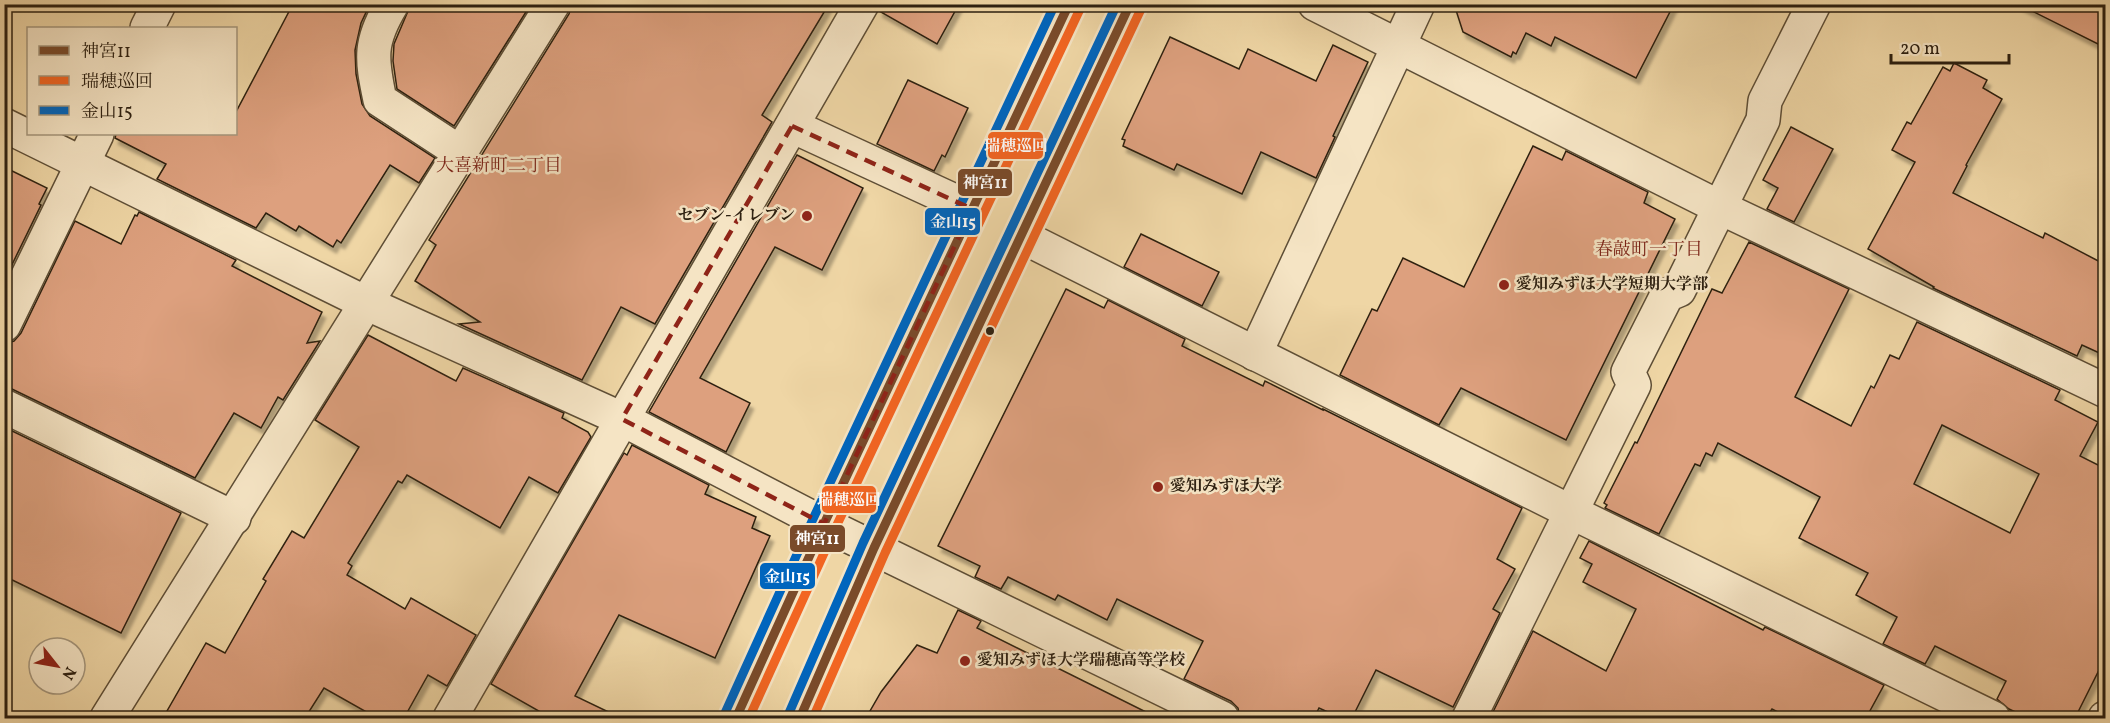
<svg xmlns="http://www.w3.org/2000/svg" width="2110" height="723" font-family="Vollkorn,'Noto Serif JP',serif">
<style>
.building{fill:#dda07e;stroke:#2d2011;stroke-width:1.5;fill-rule:evenodd;filter:url(#shadow)}
.lines{fill:none;stroke-linecap:round;stroke-linejoin:round}
.street-casing{stroke:#5e4e36;stroke-width:36}
.secondary-casing{stroke:#2d2011;stroke-width:36}
.street{stroke:#f5e4c4;stroke-width:33}
.secondary{stroke:#f5e4c4;stroke-width:33}
.bus-1-casing{stroke:#f5e4c4;stroke-width:14}
.bus-2-casing{stroke:#f5e4c4;stroke-width:14}
.bus-3-casing{stroke:#f5e4c4;stroke-width:14}
.bus-1{stroke:#7a4b2a;stroke-width:9}
.bus-2{stroke:#f26522;stroke-width:9}
.bus-3{stroke:#0065bd;stroke-width:9}
.marked{fill:none;stroke:#8f2418;stroke-width:4.5;stroke-dasharray:12 8;stroke-linejoin:round}
.poi-dot{fill:#8f2418;stroke:#f5e4c4;stroke-width:2}
.bus-dot{fill:#2d2011;stroke:#f5e4c4;stroke-width:2}
.labels{text-anchor:middle;dominant-baseline:central;stroke-width:5;stroke-linejoin:round;paint-order:stroke}
.poi-label{font-size:16px;font-weight:bold;fill:#2d2011;stroke:#f5e4c4;text-anchor:start}
.neighbourhood-label{font-size:18px;fill:#7a1f14;stroke:#f5e4c4}
.line-badge{stroke:#f5e4c4;stroke-width:2}
.badge-label{font-size:16px;text-anchor:middle;font-weight:bold;fill:#fff}
</style>
<defs>
<filter id="shadow"><feDropShadow dx="3.5" dy="6" stdDeviation="1.5" flood-color="#0004"/></filter>
</defs>
<rect width="100%" height="100%" fill="#efd6a5"/>
<filter id="stains"><feTurbulence type="fractalNoise" baseFrequency=".00333" numOctaves="4"/><feColorMatrix values="0 0 0 0 .2 0 0 0 0 .09 0 0 0 0 .02 0 0 0 .5 -.17"/></filter>
<radialGradient id="worn" r=".72"><stop offset=".6" stop-color="#630" stop-opacity="0"/><stop offset="1" stop-color="#630" stop-opacity=".3"/></radialGradient>
<g class="building">
<path d="M293,4H370L361,23L355,50L356,74L362,104L370,116L435,158L419,183L390,165L341,243L337,240L333,247L299,226L296,231L266,213L256,228L157,179L166,164L115,138L116,134H236V112Z"/>
<path d="M411,4H531L454,126L397,89L393,61L394,44Z"/>
<path d="M572,4H829L762,115L772,122L655,324L621,307L582,380L459,324L480,322L415,281L436,245L429,240L569,14Z"/>
<path d="M881,4H959L937,44L879,11Z"/>
<path d="M1454,4H1674L1636,78L1555,37L1551,46L1526,33L1516,54L1513,52L1511,57L1463,32Z"/>
<path d="M2018,4H2106V48Z"/>
<path d="M1170,37L1239,69L1248,49L1316,81L1333,45L1368,62L1333,136L1335,137L1316,178L1261,152L1242,194L1177,164L1174,170L1123,146L1125,140L1122,139Z"/>
<path d="M1954,63L1987,80L1983,88L2002,99L1966,165L1967,166L1953,193L2043,238L2045,233L2106,265V356L2082,345L2077,356L1933,288L1934,287L1868,249L1915,162L1892,150L1907,122L1911,124L1943,67L1950,71Z"/>
<path d="M908,80L968,108L945,157L942,155L934,171L877,144Z"/>
<path d="M1791,127L1833,149L1794,222L1767,209L1778,188L1763,180Z"/>
<path d="M1533,146L1562,160L1566,151L1648,192L1644,203L1675,219L1566,440L1461,388L1439,425L1340,375L1372,309L1377,311L1403,258L1464,287Z"/>
<path d="M797,155L863,188L822,270L775,247L700,378L750,403L726,452L649,412Z"/>
<path d="M4,167L47,188L39,204L41,205L4,281Z"/>
<path d="M139,212L236,260L232,266L322,312L307,343L320,341L283,400L278,397L261,428L234,413L195,478L12,389L4,388V344L14,341L21,333L75,221L121,244L135,215L137,216Z"/>
<path d="M1141,234L1219,272L1202,306L1124,267Z"/>
<path d="M1749,242L1849,289L1795,397L1851,426L1871,386L1874,388L1890,355L1899,359L1917,322L2060,390L2055,400L2098,422L2080,456L2106,469V656L2075,718H2028L2009,709L1997,699L2006,681L1935,646L1925,664L1883,644L1897,617L1856,595L1868,573L1799,538L1820,497L1718,443L1712,456L1706,453L1700,466L1695,464L1659,534L1605,508L1607,505L1604,503L1635,442L1637,443L1712,289L1722,293ZM1942,425L2039,474L2010,533L1914,484Z"/>
<path d="M1066,289L1104,308L1108,300L1185,339L1182,346L1263,386L1265,381L1323,410V409L1522,508L1497,559L1515,569L1493,609L1500,613L1453,707L1376,670L1352,718H1341L1319,708L1314,718H1240L1238,708L1231,701L1184,679L1203,641L1117,599L1107,620L1058,595L1055,600L1008,577L1001,589L975,577L980,566L938,546Z"/>
<path d="M368,335L456,381L463,368L564,413L562,418L588,432L591,437L558,493L529,477L500,528L407,475L402,483L398,481L348,563L352,566L347,575L405,609L411,598L476,635L447,686L428,675L404,718H377L324,688L305,718H163L206,643L225,653L266,581L263,579L292,531L304,538L359,447L315,420Z"/>
<path d="M4,427L181,513L121,633L4,576Z"/>
<path d="M632,445L709,485L705,494L756,517L752,528L770,536L715,658L619,615L575,696L621,718H551L491,684L624,453L627,455Z"/>
<path d="M1589,541L1763,630L1765,627L1884,685L1866,718H1790L1772,709L1766,718H1490L1533,631L1606,671L1636,609L1583,582L1592,564L1580,558Z"/>
<path d="M958,610L981,621L977,628L1158,718H866L881,692L917,645L937,653Z"/>
</g>
<g class="lines">
<g class="street-casing">
<g id="street">
<path d="M392,4C369,42 371,58 380,100L461,153"/>
<path d="M1315,4L1721,208L2106,391"/>
<path d="M147,28L159,4"/>
<path d="M4,125L368,304L622,419L824,524L1222,718"/>
<path d="M792,126L972,209"/>
<path d="M1021,236L1571,512L1993,718"/>
<path d="M4,325L97,134"/>
<path d="M1255,354L1418,4"/>
<path d="M4,406L234,518"/>
<path d="M107,718L553,4"/>
<path d="M450,718L862,4"/>
<path d="M1469,718L1634,385L1628,372L1667,295L1679,290L1763,120L1765,101L1814,4"/>
<path d="M2105,718H2106"/>
</g>
</g>
<g class="secondary-casing">
<g id="secondary">
<path d="M736,718L824,524L1069,4"/>
<path d="M800,718L874,548L1130,4"/>
</g>
</g>
<use href="#street" class="street"/>
<use href="#secondary" class="secondary"/>
<g class="bus-1-casing">
<g id="bus-1">
<path d="M736,718L824,524L1069,4"/>
<path d="M800,718L874,548L1130,4"/>
</g>
</g>
<g class="bus-2-casing">
<g id="bus-2">
<path d="M749,718L835,529L1080,9"/>
<path d="M813,718L885,553L1141,9"/>
</g>
</g>
<g class="bus-3-casing">
<g id="bus-3">
<path d="M725,713L813,519L1055,4"/>
<path d="M789,713L863,543L1117,4"/>
</g>
</g>
<use href="#bus-1" class="bus-1"/>
<use href="#bus-2" class="bus-2"/>
<use href="#bus-3" class="bus-3"/>
</g>
<path class="marked" d="M792,126L972,209L824,524L622,419Z"/>
<g class="poi-dot">
<circle cx="807" cy="216" r="6"/>
<circle cx="1504" cy="285" r="6"/>
<circle cx="1158" cy="487" r="6"/>
<circle cx="965" cy="661" r="6"/>
</g>
<circle class="bus-dot" cx="990" cy="331" r="5"/>
<g class="labels">
<g class="poi-label">
<text x="795" y="216" text-anchor="end">セブン-イレブン</text>
<text x="1516" y="285">愛知みずほ大学短期大学部</text>
<text x="1170" y="487">愛知みずほ大学</text>
<text x="977" y="661">愛知みずほ大学瑞穂高等学校</text>
</g>
<g class="neighbourhood-label">
<text x="499" y="166">大喜新町二丁目</text>
<text x="1649" y="250">春敲町一丁目</text>
</g>
</g>
<g class="line-badge">
<rect x="987" y="131" width="57" height="29" rx="6" fill="#f26522"/>
<rect x="957" y="168" width="56" height="29" rx="6" fill="#7a4b2a"/>
<rect x="924" y="207" width="57" height="29" rx="6" fill="#0065bd"/>
<rect x="821" y="485" width="56" height="29" rx="6" fill="#f26522"/>
<rect x="789" y="524" width="57" height="29" rx="6" fill="#7a4b2a"/>
<rect x="759" y="562" width="57" height="28" rx="6" fill="#0065bd"/>
</g>
<g class="badge-label">
<text x="1016" y="151">瑞穂巡回</text>
<text x="985" y="188">神宮11</text>
<text x="953" y="227">金山15</text>
<text x="849" y="505">瑞穂巡回</text>
<text x="817" y="544">神宮11</text>
<text x="787" y="582">金山15</text>
</g>
<rect width="2110" height="723" fill="none" stroke="#efd6a5" stroke-width="24"/>
<rect x="6" y="6" width="2098" height="711" fill="none" stroke="#2d2011" stroke-width="3"/>
<rect x="12" y="12" width="2086" height="699" fill="none" stroke="#2d2011" stroke-width="1.5"/>
<rect x="27" y="27" width="210" height="108" fill="#f5e4c4" stroke="#a5967c" stroke-width="1.5"/>
<rect x="39" y="46" width="30" height="9" fill="#7a4b2a" stroke="#a5967c" stroke-width="1.5"/>
<text x="81" y="57" font-size="18" fill="#2d2011">神宮11</text>
<rect x="39" y="76" width="30" height="9" fill="#f26522" stroke="#a5967c" stroke-width="1.5"/>
<text x="81" y="87" font-size="18" fill="#2d2011">瑞穂巡回</text>
<rect x="39" y="106" width="30" height="9" fill="#0065bd" stroke="#a5967c" stroke-width="1.5"/>
<text x="81" y="117" font-size="18" fill="#2d2011">金山15</text>
<g transform="translate(57 666) rotate(121)"><circle r="28" fill="#f5e4c4" stroke="#a5967c" stroke-width="1.5"/>
<path d="M0-4.5L10 22L0 15L-10 22Z" fill="#8f2418"/>
<text y="-9" font-size="16" font-weight="bold" text-anchor="middle" fill="#2d2011">N</text>
</g>
<path d="M1891 54v9h118v-9" fill="none" stroke="#2d2011" stroke-width="3"/>
<text x="1900" y="54" font-size="18" fill="#2d2011" stroke="#f5e4c4" stroke-width="4.5" paint-order="stroke">20 m</text>
<rect width="100%" height="100%" filter="url(#stains)"/>
<rect width="100%" height="100%" fill="url(#worn)"/>
</svg>
